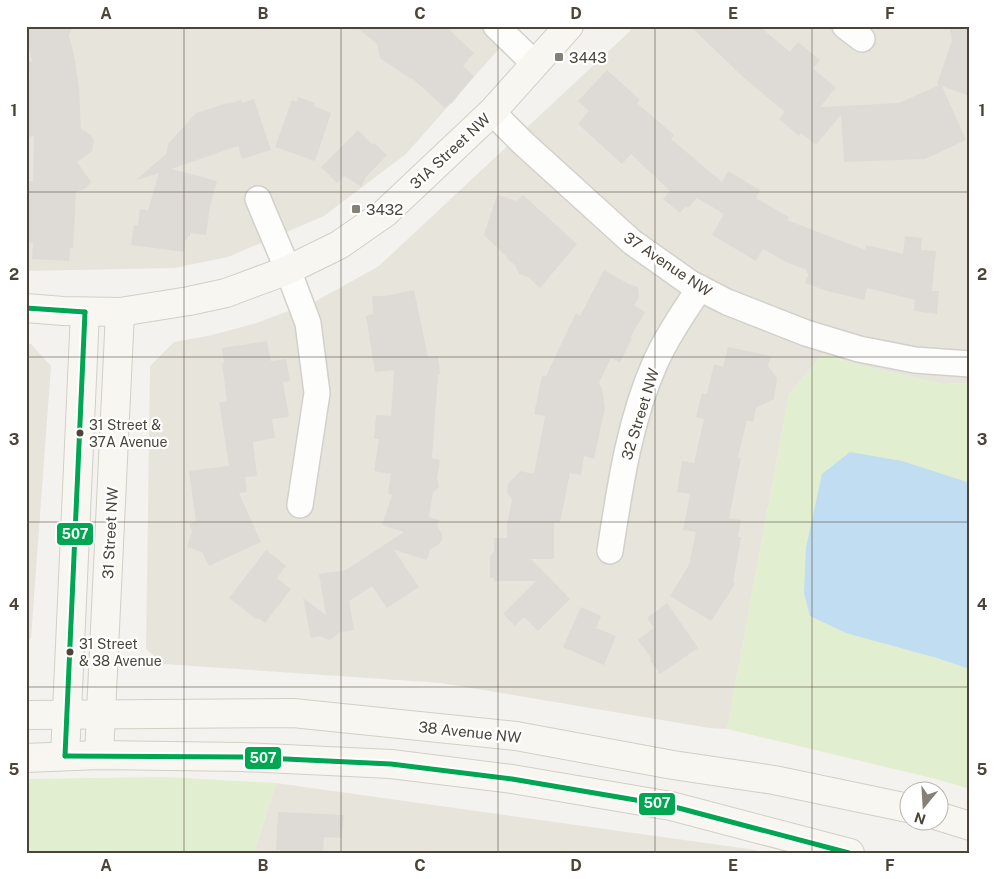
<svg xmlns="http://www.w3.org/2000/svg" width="996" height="879" font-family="'Public Sans',sans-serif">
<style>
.residential{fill:#e7e4dc}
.green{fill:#e1eecf}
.water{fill:#c0ddf1}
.building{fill:#dedbd6}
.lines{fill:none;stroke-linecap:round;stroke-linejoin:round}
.street-casing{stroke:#d2d0cb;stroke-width:28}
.secondary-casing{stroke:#d3cfc5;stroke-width:30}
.street{stroke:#fdfdfc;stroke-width:25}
.secondary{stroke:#f7f6f1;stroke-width:28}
.bus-1-casing{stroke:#fff;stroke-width:9}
.bus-1{stroke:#00a651;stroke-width:5}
.grid{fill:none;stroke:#4b4439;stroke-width:1;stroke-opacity:0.55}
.poi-dot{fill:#868178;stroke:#fff;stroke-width:2}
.bus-dot{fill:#4b4439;stroke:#fff;stroke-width:2}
.labels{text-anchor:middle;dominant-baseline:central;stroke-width:4.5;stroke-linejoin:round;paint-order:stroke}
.bus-label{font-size:14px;fill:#4b4439;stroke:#fff;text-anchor:start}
.poi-label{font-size:15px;fill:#4b4439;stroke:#fff;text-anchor:start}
.street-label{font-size:15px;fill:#4b4439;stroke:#fff}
.line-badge{stroke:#fff;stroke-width:2}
.badge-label{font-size:14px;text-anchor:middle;font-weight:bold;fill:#fff}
.neatline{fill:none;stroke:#4b4439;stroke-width:2}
.grid-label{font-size:16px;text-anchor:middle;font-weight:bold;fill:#4b4439}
</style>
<rect width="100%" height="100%" fill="#f4f2ee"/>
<g class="residential">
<path d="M26,26H519L406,154L324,216L228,257L174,268L26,271Z"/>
<path d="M633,26H970V383L942,384L855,364L823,354L789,394L727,729L709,728L441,683L163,664L146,649L150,366L174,342L212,335L253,324L316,301L379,266L629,32Z"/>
<path d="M26,344H31L51,366L31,638L26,643Z"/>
<path d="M276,783L756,850L755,853H254Z"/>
</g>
<g class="green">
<path d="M823,354L855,364L942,384L970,383V789L936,779L727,729L789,394Z"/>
<path d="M166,777L276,783L254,853H26V779Z"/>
</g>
<path class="water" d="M850,452L902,461L970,483V669L937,658L846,633L810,616L804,593L806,548L822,474Z"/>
<g class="building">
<path d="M26,26H72L69,36L74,55L79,88L81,129L91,135L94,141L92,151L77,162L91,182L86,188L76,192L73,248H70L69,261L32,259L33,243L26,242V181H33L34,136L26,137V81L30,80L28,62L32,61L26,36Z"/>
<path d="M355,26H445L474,53L463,66L474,76L451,104L450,103L445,108L412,78L411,79L380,58L377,44Z"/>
<path d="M690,26H759L790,52L798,42L820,60L813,68L836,88L820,107L899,103L939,85L937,84L952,40L949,26H970V96L942,86L966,140L925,159L844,162L841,115L816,145L801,133L799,136L779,119L785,112L743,77Z"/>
<path d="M607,70L640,100L637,103L674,135L671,139L722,182L728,171L760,190L756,198L789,217L787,220L865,250L866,245L903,254L905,236L922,238L921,250L936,251L932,291H939L937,314L914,311L915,300L867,288L864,300L827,291L805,283L809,273H806L807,270L786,262L763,249L756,261L712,235L724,214L697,198L688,208L686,206L680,213L663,199L670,191L631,154L622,164L578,124L589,111L578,101Z"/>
<path d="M298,97L315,103L314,106L331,113L315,161L275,147L292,100L297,102Z"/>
<path d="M254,99L271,150L242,159L238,146L171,169L217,181L210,206L206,235L190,233V236H188L187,240H185L184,252L131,245L134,225H138L140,209L148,210L159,173L136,180L166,154L168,144L196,113L228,103V104L241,100L242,103Z"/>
<path d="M358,130L372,144L374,143L387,155L366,177L361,187L345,176L337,183L321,167Z"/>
<path d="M497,195L517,201L523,195L577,244L540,288L528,277L519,274L515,265L507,259L508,258L484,235Z"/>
<path d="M604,270L629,284L638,287L639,298L634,305L645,312L630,338H632L620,363L611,358L599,383L602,389L605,408L594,459L584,456L581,475L570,473L560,523L554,522V559H531L570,599L538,631L524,617L515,626L503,614L536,581H494V578H490V557L494,552V538H507V525L512,499L507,493L508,484L520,471L534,474L545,416L534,414L542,376H546L576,313L580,316Z"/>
<path d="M414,290L428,357L438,356L440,374L438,375L432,458L440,460L437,478L439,487L433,492L429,517L439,520L437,526L442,534V540L438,545L430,550L427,560L394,550L419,587L387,608L372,586L349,601L354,630L340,632L330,640L319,636L311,638L303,598L326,615L319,574L346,570L404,532L382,525L392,495L388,494L391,474L374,471L379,439H374L376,415L391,416L394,370L375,372L366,316L373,314L372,296H385Z"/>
<path d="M267,341L271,361L286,359L290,381L283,382L289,417L272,419L275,438L253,442L257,476L245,477L247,492L239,493L261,542L209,566L202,552L187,547L192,531L189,524L196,521L189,471L229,466L219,402L227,401L222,363H224L222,348Z"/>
<path d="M728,347L771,356L768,366L777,378L774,399L756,408L753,422L747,420L738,457L741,458L729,518L741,520L738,537H741L733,582L735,584L711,621L670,596L689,565L696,532L683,530L690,494L677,492L682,461L694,463L704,419L696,417L702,393L707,394L714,364L723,367Z"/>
<path d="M266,550L286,566L277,578L291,589L265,623L258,618L256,619L229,598Z"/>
<path d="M667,603L698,648L660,674L650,660L652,659L638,640L654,628L647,618Z"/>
<path d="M581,607L601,616L596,628L616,636L604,665L563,647Z"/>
<path d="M278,812L344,815L342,838L324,837L323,853H280V850H276Z"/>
</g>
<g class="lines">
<g class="street-casing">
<g id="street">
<path d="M496,26L535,64"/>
<path d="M845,26L862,39"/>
<path d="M492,112L523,143L632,242L690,283L727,302L806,333L859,349L915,360L970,364"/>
<path d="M258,199L288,270L308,323L317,393L300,505"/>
<path d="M610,551C620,487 629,422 655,363C667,336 684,311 700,288"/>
</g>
</g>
<g class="secondary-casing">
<g id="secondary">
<path d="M26,308L63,311L120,312L189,301L226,293L288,270L339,245L385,213L492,112L569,26"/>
<path d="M26,715L293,713L516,736L673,765L774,780L908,808"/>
<path d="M99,755L120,312"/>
<path d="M65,756L85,312"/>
<path d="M26,758L99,755L242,757L391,764L512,779L671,806L850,853"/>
<path d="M938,816L970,826"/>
</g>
</g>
<use href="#street" class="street"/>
<use href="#secondary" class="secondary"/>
<g class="bus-1-casing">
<g id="bus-1">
<path d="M26,308L85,312"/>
<path d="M65,756L242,757L391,764L512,779L671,806L849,853"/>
<path d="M65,756L85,312"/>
</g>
</g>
<use href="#bus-1" class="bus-1"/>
</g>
<path class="grid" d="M184,26V853M341,26V853M498,26V853M655,26V853M812,26V853M26,192H970M26,357H970M26,522H970M26,687H970"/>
<g class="poi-dot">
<rect x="554" y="52" width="10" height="10" rx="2.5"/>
<rect x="351" y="204" width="10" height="10" rx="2.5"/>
</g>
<g class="bus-dot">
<circle cx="80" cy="433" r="4.5"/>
<circle cx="70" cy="652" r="4.5"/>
</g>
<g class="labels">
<g class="bus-label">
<text x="89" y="425">31 Street &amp;<tspan x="89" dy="17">37A Avenue</tspan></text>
<text x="79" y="644">31 Street<tspan x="79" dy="17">&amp; 38 Avenue</tspan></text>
</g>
<g class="poi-label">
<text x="569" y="57">3443</text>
<text x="366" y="209">3432</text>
</g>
<g class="street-label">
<text transform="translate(450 151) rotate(-43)">31A Street NW</text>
<text transform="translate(668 264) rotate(34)">37 Avenue NW</text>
<text transform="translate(640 414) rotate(-73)">32 Street NW</text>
<text transform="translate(110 533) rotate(-87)">31 Street NW</text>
<text transform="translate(470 732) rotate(6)">38 Avenue NW</text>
</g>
</g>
<g class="line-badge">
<rect x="56" y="522" width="38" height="24" rx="5" fill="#00a651"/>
<rect x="244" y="746" width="38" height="24" rx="5" fill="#00a651"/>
<rect x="638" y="792" width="38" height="24" rx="5" fill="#00a651"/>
</g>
<g class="badge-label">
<text x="75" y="539">507</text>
<text x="263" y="763">507</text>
<text x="657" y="808">507</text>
</g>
<rect width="996" height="879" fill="none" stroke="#ffffff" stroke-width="55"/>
<g transform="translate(924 806) rotate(198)"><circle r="24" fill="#ffffff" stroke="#b7b4b0"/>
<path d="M0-4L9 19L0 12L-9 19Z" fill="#868178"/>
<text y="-8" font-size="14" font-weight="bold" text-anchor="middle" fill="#4b4439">N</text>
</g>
<rect x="28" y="28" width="940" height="824" class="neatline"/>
<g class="grid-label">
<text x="106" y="19">A</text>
<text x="263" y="19">B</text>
<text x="420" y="19">C</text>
<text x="576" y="19">D</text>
<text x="733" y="19">E</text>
<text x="890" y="19">F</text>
<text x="14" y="116">1</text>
<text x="982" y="116">1</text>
<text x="14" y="280">2</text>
<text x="982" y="280">2</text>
<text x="14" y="445">3</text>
<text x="982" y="445">3</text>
<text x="14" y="610">4</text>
<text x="982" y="610">4</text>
<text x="14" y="775">5</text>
<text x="982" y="775">5</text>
<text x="106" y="871">A</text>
<text x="263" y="871">B</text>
<text x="420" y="871">C</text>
<text x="576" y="871">D</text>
<text x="733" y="871">E</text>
<text x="890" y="871">F</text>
</g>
</svg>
